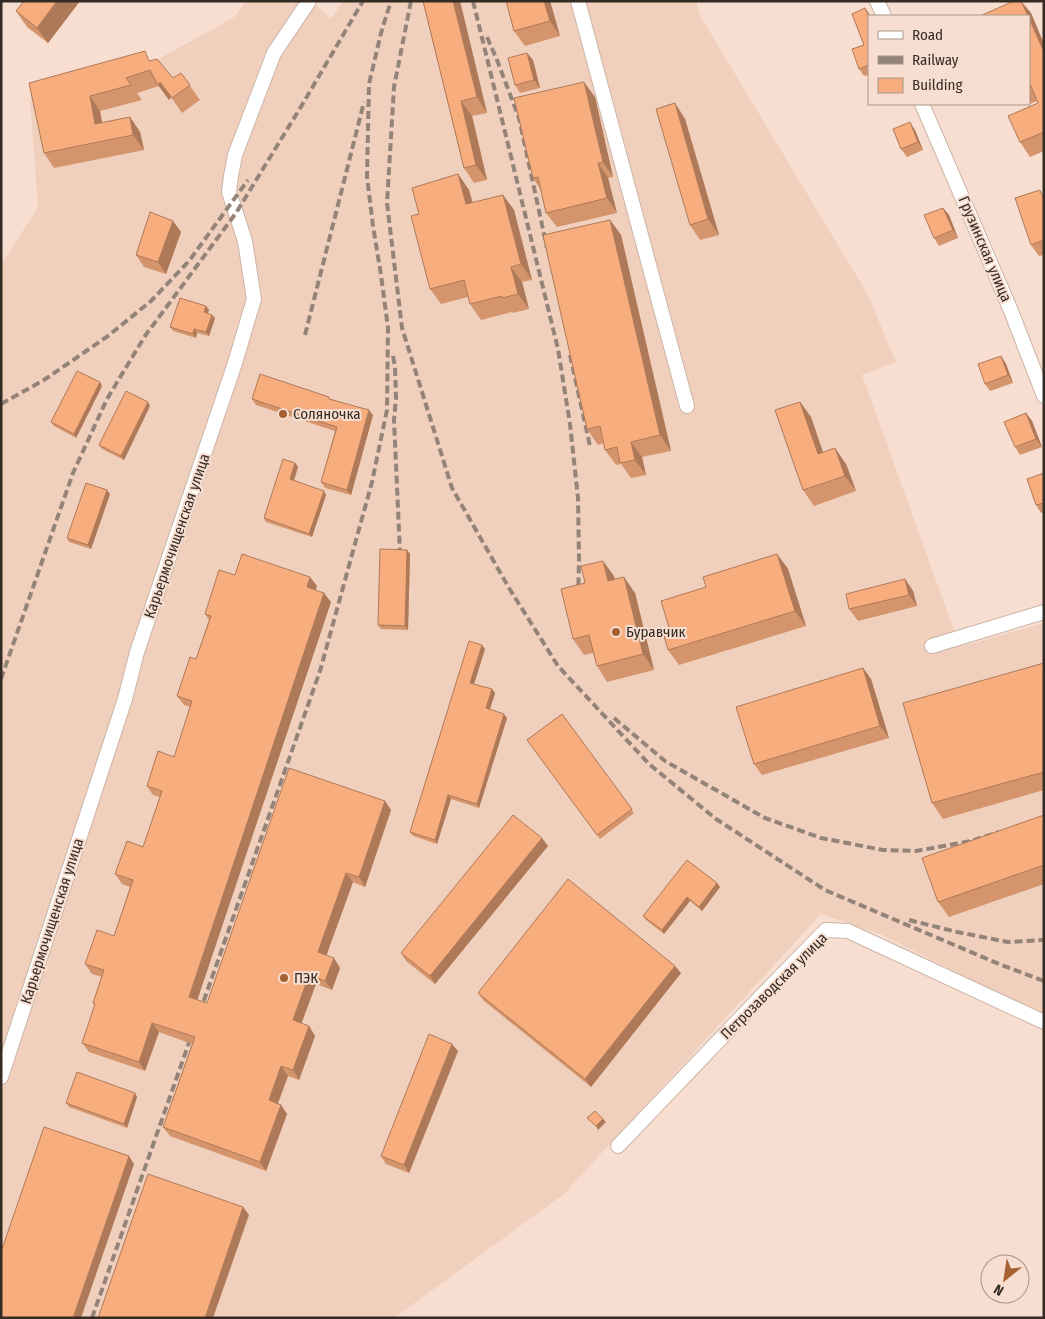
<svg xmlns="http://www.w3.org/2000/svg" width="1045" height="1319" font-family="'Fira Sans Condensed',sans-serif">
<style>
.built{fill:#f0d0bd}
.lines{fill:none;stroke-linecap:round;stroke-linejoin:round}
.street-casing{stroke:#cbb4a6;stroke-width:16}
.street{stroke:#fff;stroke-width:14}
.rail{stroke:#948379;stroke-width:4;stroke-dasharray:8 4;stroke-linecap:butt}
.wall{fill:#d5956c}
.shaded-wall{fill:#ae7958}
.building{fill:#f8ad7e;stroke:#ae7958}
.poi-dot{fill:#a56132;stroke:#f7ded0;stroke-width:2}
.labels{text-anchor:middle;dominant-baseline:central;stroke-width:4;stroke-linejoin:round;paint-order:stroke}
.street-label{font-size:15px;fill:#342b25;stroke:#f7ded0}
.poi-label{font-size:15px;fill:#342b25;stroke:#f7ded0;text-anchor:start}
</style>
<rect width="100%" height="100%" fill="#f7ded0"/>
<path class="built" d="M246,1H312L331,19L343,1H697L698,12L868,295L896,362L862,375L955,633L963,646L1044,623V1016L880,934L821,914L564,1194L394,1318H1V265L38,207L30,98L155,61L233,18Z"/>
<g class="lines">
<g class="street-casing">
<g id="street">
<path d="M578,1L687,406"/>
<path d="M877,1L884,16"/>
<path d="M922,104L1011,311L1044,396"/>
<path d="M932,646L1044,612"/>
<path d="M1,1077L125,699L137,652L235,363L254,299L245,241L229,192L231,176L235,155L274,53L309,1"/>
<path d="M618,1146L771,986L826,930L848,931L1044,1022"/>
</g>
</g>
<use href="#street" class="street"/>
<g class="rail">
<path d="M411,1L394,87L387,203L402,328L452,488L509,588L558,666L649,764L716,819L825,890L999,964L1044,981"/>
<path d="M473,1L558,349L570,424L578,498L579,561L578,600"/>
<path d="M487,37L497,60L519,118L547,248"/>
<path d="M305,335L364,102"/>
<path d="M570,355L590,446"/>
<path d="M393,356L395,367L396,398L394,420L400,553"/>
<path d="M1,404L44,380L108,336L151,301L189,261L248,180"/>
<path d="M1,679L73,473L107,399L145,336L236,213L302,105L363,1"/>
<path d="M614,718L665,761L765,818L821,838L883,850L916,851L971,841L999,832"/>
<path d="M909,920L957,932L1008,942L1044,940"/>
<path d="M92,1318L320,671L372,482L387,410L388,328L381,275L373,226L367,177L369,84L381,33L391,1"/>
</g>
</g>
<g class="wall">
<path d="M24,1H80L48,43L27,27L16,11Z"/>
<path d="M423,1H460L487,113L472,116L487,180L474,183L464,168Z"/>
<path d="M506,1H550L560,36L525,46L514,31Z"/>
<path d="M865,8L871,16H869V75L864,76L859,69L864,45Z"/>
<path d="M1031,13L1044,44V151L1030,157L1020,142L1038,103L1037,101L1030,104L1029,102V16Z"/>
<path d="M527,53L533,60L540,88L520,93L515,85Z"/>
<path d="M151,61L173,78L181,73L200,100L182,113L171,97L169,100L159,86L137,93L142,100L100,111L102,123L130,117L140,132L144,150L54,168L44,153L29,83Z"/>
<path d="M595,97L613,177L608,178L617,213L557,227L546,213L541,190L533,178Z"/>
<path d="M675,103L685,119L719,235L700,240L690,225Z"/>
<path d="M915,130L923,150L907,157L901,149Z"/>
<path d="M458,174L469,190L473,203L503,195L514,210L532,280L522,282L529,309L513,313L512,312L481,320L470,304L468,297L441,304L430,289L419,214Z"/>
<path d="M1044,195V255L1039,256L1031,245Z"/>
<path d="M943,208L949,215L958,238L939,246L934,238Z"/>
<path d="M610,220L621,235L671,451L642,457L646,475L631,478L621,464L616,465L605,450L604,443L598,445L587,429Z"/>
<path d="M173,221L181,232L166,274L144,267L136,255Z"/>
<path d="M206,306L209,310L207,313L215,318L209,336L197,333L196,338L173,331L170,327Z"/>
<path d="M1001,356L1006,364L1013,383L990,391L985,384Z"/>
<path d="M102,386L76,438L54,426L51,422Z"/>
<path d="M252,399H331L373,415L351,495L325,488L321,482L335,431L256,405Z"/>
<path d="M800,402L811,417L823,453L846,464L856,491L814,506L803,490Z"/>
<path d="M150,406L124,460L102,449L99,445Z"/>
<path d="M1026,413L1032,421L1042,447L1020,455L1015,447Z"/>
<path d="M295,463L298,467L294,481L326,495L312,537L266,522L264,518Z"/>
<path d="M1044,473V512L1041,513L1036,505Z"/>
<path d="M110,494L91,549L69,542L67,538Z"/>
<path d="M407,550L410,554L408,630L381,629L378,625Z"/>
<path d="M777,554L788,569L806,626L679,665L668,650L706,587Z"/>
<path d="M235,575L317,586L316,590L331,602L197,1000L207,1003L385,801L391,810L365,887L353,882L326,956L340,968L332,990L316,984L301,1024L309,1026L315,1036L299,1080L288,1076L278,1104L281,1105L287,1114L266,1171L170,1136L163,1127L192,1044L159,1032L145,1071L89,1052L82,1043L95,1006L93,1003L102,977L92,974L85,964L114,936L130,887L122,884L115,874L143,847L160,797L153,795L147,786L174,757L190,707L184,705L177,696L196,659L209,620L205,614Z"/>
<path d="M614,576L615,580L635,593L654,670L607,682L597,666L593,653L584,655L573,639Z"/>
<path d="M905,579L913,591L917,606L858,621L849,609Z"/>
<path d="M485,649L474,684L492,689L495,693L490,709L507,718L479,808L451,799L437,844L413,836L410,832Z"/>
<path d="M1044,663V790L943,819L932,803Z"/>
<path d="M863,668L871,679L889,738L762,775L754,764Z"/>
<path d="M562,714L634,813L600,839L527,740Z"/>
<path d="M1044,815V884L949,917L938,902Z"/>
<path d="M548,846L435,984L406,961L401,953Z"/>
<path d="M717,883L720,887L702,911L690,901L664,934L646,920L643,916Z"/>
<path d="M681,973L591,1087L484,1001L478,993Z"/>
<path d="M458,1051L409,1173L386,1164L381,1156Z"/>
<path d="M135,1093L137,1097L127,1128L69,1107L66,1103Z"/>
</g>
<g class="shaded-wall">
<path d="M57,1H80L48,43L37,28Z"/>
<path d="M453,1H460L487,113L477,97Z"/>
<path d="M544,1H550L560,36L550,21Z"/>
<path d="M1021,1L1031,13L1044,44V52L1029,18V16H1028Z"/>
<path d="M527,53L533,60L540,88L534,80Z"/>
<path d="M160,82L171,97L169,100L158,85Z"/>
<path d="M584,82L595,97L613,177L603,162Z"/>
<path d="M90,96L100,111L105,139L95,124Z"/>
<path d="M461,101L472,116L487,180L476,165Z"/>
<path d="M675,103L685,119L719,235L708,219Z"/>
<path d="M130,117L140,132L144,150L133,135Z"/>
<path d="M910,122L915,130L923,150L918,142Z"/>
<path d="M598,163L608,178L617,213L607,198Z"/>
<path d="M458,174L469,190L477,220L466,204Z"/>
<path d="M503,195L514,210L532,280L521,264Z"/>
<path d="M943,208L949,215L958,238L953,230Z"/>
<path d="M610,220L621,235L671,451L660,435Z"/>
<path d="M173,221L181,232L166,274L158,262Z"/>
<path d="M511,267L522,282L529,309L518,294Z"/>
<path d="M206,306L209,310L207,316L204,312Z"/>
<path d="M212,315L215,318L209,336L206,332Z"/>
<path d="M194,329L197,333L196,338L193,334Z"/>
<path d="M1001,356L1006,364L1013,383L1008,375Z"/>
<path d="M100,382L102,386L76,438L74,434Z"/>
<path d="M148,402L150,406L124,460L121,456Z"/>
<path d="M800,402L811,417L829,470L818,454Z"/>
<path d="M369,410L373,415L351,495L347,490Z"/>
<path d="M1026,413L1032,421L1042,447L1036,439Z"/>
<path d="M631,442L642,457L646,475L635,460Z"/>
<path d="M835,448L846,464L856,491L845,476Z"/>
<path d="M295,463L298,467L293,483L290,479Z"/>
<path d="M107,490L110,494L91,549L88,545Z"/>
<path d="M324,491L326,495L312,537L309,534Z"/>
<path d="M407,550L410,554L408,630L405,626Z"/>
<path d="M777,554L788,569L806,626L795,611Z"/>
<path d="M603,561L614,576L619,597L608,581Z"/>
<path d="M310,577L317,586L313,596L307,587Z"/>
<path d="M624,577L635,593L654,670L643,654Z"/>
<path d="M905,579L913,591L917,606L909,595Z"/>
<path d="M324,593L331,602L195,1007L189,997Z"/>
<path d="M482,645L485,649L473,687L470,683Z"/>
<path d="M863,668L871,679L889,738L880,726Z"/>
<path d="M492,689L495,693L489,712L486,708Z"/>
<path d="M504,714L507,718L479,808L477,804Z"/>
<path d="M448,795L451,799L437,844L435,840Z"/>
<path d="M385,801L391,810L365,887L359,877Z"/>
<path d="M542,838L548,846L435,984L430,976Z"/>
<path d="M346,873L353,882L324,962L318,952Z"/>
<path d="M717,883L720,887L702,911L699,907Z"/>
<path d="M687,897L690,901L664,934L662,930Z"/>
<path d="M334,958L340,968L332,990L325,981Z"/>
<path d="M675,966L681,973L591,1087L585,1079Z"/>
<path d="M309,975L316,984L299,1030L293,1020Z"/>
<path d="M152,1023L159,1032L145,1071L139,1062Z"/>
<path d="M309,1026L315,1036L299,1080L293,1070Z"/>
<path d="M452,1044L458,1051L409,1173L404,1165Z"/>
<path d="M281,1066L288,1076L275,1110L269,1100Z"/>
<path d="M135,1093L137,1097L127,1128L124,1124Z"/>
<path d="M281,1105L287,1114L266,1171L260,1162Z"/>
<path d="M603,1119L606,1122L598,1130L596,1126Z"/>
<path d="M129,1156L134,1164L81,1318H73Z"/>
<path d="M243,1207L249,1215L213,1318H205Z"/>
</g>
<g class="building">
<path d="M24,1H57L37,28L16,11Z"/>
<path d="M423,1H453L477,97L461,101L476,165L464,168Z"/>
<path d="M506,1H544L550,21L514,31Z"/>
<path d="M1014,1H1021L1028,16H980Z"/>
<path d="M865,8L869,17V65L859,69L852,49L864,45L852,14Z"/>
<path d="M1029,18L1044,52V132L1020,142L1008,116L1038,103L1030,84L1029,85Z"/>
<path d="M145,51L149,61L157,59L173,78L181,73L190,85L172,98L160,82L158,85L150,70L126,78L131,85L90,96L95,124L130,117L133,135L44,153L29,83Z"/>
<path d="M527,53L534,80L515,85L508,58Z"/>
<path d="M584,82L603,162L598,163L607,198L546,213L538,177L533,178L514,98Z"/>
<path d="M675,103L708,219L690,225L656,109Z"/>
<path d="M910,122L918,142L901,149L893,129Z"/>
<path d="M458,174L466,204L503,195L521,264L511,267L518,294L502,298V296L470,304L464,280L430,289L411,216L419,214L412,188Z"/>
<path d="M1040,190L1044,200V240L1031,245L1015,198Z"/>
<path d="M943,208L953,230L934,238L924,215Z"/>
<path d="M150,212L173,221L158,262L136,255Z"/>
<path d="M610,220L660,435L631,442L635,460L620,463L617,447L605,450L600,426L587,429L543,235Z"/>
<path d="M180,298L206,306L204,312L212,315L206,332L194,329L193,334L170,327Z"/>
<path d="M1001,356L1008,375L985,384L978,364Z"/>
<path d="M77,371L100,382L74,434L51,422Z"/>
<path d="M260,374L329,397V399L369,410L347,490L321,482L337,427L252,399Z"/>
<path d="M126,391L148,402L121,456L99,445Z"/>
<path d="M800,402L818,454L835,448L845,476L803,490L775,410Z"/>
<path d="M1026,413L1036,439L1015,447L1004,422Z"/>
<path d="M283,459L295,463L290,479L324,491L309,534L264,518Z"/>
<path d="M1044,473V503L1036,505L1027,479Z"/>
<path d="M86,483L107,490L88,545L67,538Z"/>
<path d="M380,549L407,550L405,626L378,625Z"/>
<path d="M242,554L310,577L307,587L324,593L189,997L207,1003L289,768L385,801L359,877L346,873L318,952L334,958L325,981L309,975L293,1020L309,1026L293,1070L281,1066L269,1100L281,1105L260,1162L163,1127L195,1037L152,1023L139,1062L82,1043L95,1004L93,1003L104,970L85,964L97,930L114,936L133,880L115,874L127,841L143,847L162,791L147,786L158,751L174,757L192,701L177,696L190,657L196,659L211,616L205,614L219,570L235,575Z"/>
<path d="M777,554L795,611L668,650L664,636L671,634L661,601L706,587L703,577Z"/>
<path d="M603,561L608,581L624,577L643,654L597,666L589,635L573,639L561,589L585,583L581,566Z"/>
<path d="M905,579L909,595L849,609L846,594Z"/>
<path d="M469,641L482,645L470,683L492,689L486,708L504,714L477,804L448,795L435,840L410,832Z"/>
<path d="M1044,663V772L932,803L903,703Z"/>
<path d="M863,668L880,726L754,764L736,707Z"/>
<path d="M562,714L632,809L597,835L527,740Z"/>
<path d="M513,815L542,838L430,976L401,953Z"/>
<path d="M1044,815V865L938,902L922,858Z"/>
<path d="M687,860L717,883L699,907L687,897L662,930L643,916Z"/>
<path d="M568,879L675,966L585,1079L478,993Z"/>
<path d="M429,1034L452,1044L404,1165L381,1156Z"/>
<path d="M77,1072L135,1093L124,1124L66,1103Z"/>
<path d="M595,1111L603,1119L596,1126L587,1118Z"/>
<path d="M44,1127L129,1156L73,1318H1V1252Z"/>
<path d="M148,1174L243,1207L205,1318H98Z"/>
</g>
<g class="poi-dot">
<circle cx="283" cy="414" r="5"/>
<circle cx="616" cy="632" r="5"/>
<circle cx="284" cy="978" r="5"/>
</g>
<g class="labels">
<g class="street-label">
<text transform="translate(985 249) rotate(67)">Грузинская улица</text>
<text transform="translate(177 536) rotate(-71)">Карьермочищенская улица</text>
<text transform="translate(52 921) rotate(-72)">Карьермочищенская улица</text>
<text transform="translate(774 986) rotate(-45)">Петрозаводская улица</text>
</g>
<g class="poi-label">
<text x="293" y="414">Соляночка</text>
<text x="626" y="632">Буравчик</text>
<text x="294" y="978">ПЭК</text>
</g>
</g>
<rect width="1045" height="1319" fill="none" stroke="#342b25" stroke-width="5"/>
<rect x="868" y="15" width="162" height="90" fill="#f7ded0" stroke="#a9968c"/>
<rect x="878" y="31" width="25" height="8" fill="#ffffff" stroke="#a9968c"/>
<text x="912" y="40" font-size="15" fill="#342b25">Road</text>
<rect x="878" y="56" width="25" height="8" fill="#948379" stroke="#a9968c"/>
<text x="912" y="65" font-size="15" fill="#342b25">Railway</text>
<rect x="878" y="78" width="25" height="15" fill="#f8ad7e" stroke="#a9968c"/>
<text x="912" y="90" font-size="15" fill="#342b25">Building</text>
<g transform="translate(1005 1279) rotate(210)"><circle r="24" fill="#f7ded0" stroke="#a9968c"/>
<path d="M0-4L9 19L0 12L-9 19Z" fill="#a56132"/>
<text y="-8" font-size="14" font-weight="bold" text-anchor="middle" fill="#342b25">N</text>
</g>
</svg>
